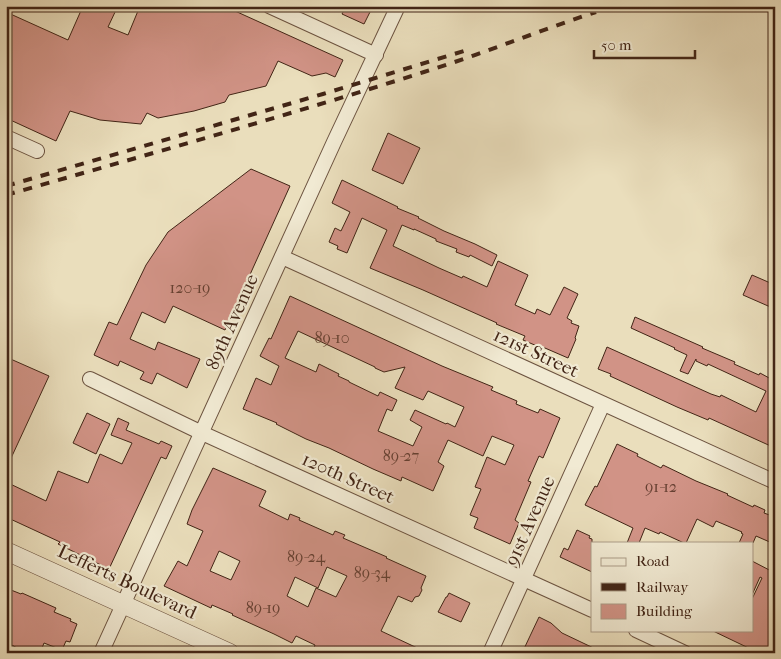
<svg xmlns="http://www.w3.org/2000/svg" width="781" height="659" font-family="'IM FELL French Canon',serif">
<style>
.building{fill:#d19386;stroke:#422516;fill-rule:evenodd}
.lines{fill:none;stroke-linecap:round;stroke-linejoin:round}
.minor-casing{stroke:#6c5340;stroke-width:16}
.tertiary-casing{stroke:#6c5340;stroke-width:19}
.minor{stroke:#f1ead3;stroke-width:14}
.tertiary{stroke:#f1ead3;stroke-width:18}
.rail{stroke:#422516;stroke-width:4;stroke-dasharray:9 9;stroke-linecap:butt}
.labels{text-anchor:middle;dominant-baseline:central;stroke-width:4.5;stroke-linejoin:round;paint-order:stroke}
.number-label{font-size:16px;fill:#664032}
.street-label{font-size:19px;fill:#422516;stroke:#f1ead3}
</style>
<rect width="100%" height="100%" fill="#eadebc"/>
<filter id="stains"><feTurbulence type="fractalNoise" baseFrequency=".004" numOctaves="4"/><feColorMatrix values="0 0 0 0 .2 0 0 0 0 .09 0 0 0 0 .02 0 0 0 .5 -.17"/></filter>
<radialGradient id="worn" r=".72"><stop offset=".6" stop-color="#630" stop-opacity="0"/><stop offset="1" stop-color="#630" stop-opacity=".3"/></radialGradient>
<g class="building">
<path d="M83,6H108L116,10L108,27L128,35L140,6H224L343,60L335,77L326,73L312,76L278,61L266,86L229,95L225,102L194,111L158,118L147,113L141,124L100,120L70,111L56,141L6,118V12L68,40Z"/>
<path d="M346,6H373L364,24L342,14Z"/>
<path d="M388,133L420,148L403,184L372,170Z"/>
<path d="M251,169L290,186L225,330L173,306L165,323L142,312L130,339L155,350L158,342L200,359L187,388L157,373L152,384L140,379L144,372L120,361L118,366L94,355L109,322L117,325L146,265L168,232Z"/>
<path d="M342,180L398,207L397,208L419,217L418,218L444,231L475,244L497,255L492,266L470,255L469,257L456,252L457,249L436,241V239L414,229V230L402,225L393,246L439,268L462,278L463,276L487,287L498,261L528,275L515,305L535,314L537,309L550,315L564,287L578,294L567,318L572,321L571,323L579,326L575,338L576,339L568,358L538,345L537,346L523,340L525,336L496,324L497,323L423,290L370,268L387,230L362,218L347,253L337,249L338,246L329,242L335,228L341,231L350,212L332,203Z"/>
<path d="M752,275L775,285V309L743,295Z"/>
<path d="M290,296L442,366L493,387L491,390L517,401L516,404L538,413L540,409L560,418L543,458L539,456L528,481L531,482L515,520L519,523L510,544L474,528L478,518L470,515L481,489L475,487L487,457L505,465L514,445L492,436L483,456L448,440L438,462L444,466L433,491L402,477L401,481L373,469L329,448L306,439L276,424L277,423L243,409L256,378L271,385L279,366L260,356L269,338L271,339ZM298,331L375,367V368L384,372L405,367L395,388L423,400L428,391L464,407L455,427L447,423L446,424L415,410L410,420L422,427L413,446L378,431L387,409L392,411L397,400L380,392L378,396L349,382V381L338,376L339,374L319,364L316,372L285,358Z"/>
<path d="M635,317L703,347L702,348L735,362L734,364L759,375L760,373L771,379L775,370V448L709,418L708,420L677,407L610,376L611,374L598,369L607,347L711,394L720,397L721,395L756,412L766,391L708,364L707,366L696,361V359L688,374L680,371L687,355L674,349L675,348L631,328Z"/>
<path d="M6,357L49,376L6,469Z"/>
<path d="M87,413L110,424L96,454L73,443Z"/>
<path d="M118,418L129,423L126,430L159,444L161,441L172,446L166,459L161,457L109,569L58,544L60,542L6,517V482L46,501L58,471L88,483L100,454L122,464L132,443L111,435Z"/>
<path d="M617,444L638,454L637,456L661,468L663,465L696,481L728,494L727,495L753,507L754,505L765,510L764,513L775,517V537L772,543L756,536L753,543H739L743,534L741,533L742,532L716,521L713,527L697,519L686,543H684L660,532L659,534L645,528L639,543H627L633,528L585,505L595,486L597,487Z"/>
<path d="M213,468L266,491L259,506L288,520L290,514L300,518L299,520L333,535L335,531L345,535L343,538L387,557L386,558L426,576L421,588L422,590L419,596L415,597L412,602L398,596L381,631L428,653H325L314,648L315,645L296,636L292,643L274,634L232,615L233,614L212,605L211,608L164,586L178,561L187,566L203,531L187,524L192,510ZM219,551L240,561L231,580L210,571ZM327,567L347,576L336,597L316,588L308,607L287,596L295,577L318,588Z"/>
<path d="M577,530L590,536L589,538L592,539V572L560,557L564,548L568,550Z"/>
<path d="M752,561L775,573V653H759L711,630H752V599L762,578L760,577L752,595Z"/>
<path d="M6,588L21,594L22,593L56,608L54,612L71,619L70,621L77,624L70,642L66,641L62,650L44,643L40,653H32L24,649L23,651L6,642Z"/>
<path d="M449,593L470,603L461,622L438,612L446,597H447Z"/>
<path d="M539,617L551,623L562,633L604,653H522Z"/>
</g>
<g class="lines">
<g class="minor-casing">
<g id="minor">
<path d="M269,6L376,55"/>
<path d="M6,137L37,151"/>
<path d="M282,257L775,482"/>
<path d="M90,379L202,433L592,610"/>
<path d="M636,630L685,653"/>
<path d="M101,653L334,142L398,6"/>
<path d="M490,653L603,404"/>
</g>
</g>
<g class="tertiary-casing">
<path id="tertiary" d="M6,551L230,653"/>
</g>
<use href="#minor" class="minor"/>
<use href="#tertiary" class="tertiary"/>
<g class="rail">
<path d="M6,186L323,94L464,51"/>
<path d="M6,195C146,155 286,116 424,72C482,54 538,31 596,12"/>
</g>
</g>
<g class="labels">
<g class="number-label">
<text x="190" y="287">120-19</text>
<text x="332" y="337">89-10</text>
<text x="401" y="455">89-27</text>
<text x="661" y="486">91-12</text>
<text x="306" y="556">89-24</text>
<text x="372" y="572">89-34</text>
<text x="263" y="607">89-19</text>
</g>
<g class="street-label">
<text transform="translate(232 322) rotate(-66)">89th Avenue</text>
<text transform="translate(536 353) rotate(25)">121st Street</text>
<text transform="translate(348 478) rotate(24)">120th Street</text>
<text transform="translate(530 521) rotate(-66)">91st Avenue</text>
<text transform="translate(127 582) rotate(25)">Lefferts Boulevard</text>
</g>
</g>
<rect width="781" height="659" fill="none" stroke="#eadebc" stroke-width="25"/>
<rect x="8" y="8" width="766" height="644" fill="none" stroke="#422516" stroke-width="2.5"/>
<rect x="12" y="12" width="756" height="634" fill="none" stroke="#422516"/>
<rect x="591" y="542" width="162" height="90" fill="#f1ead3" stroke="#ab9b87"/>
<rect x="601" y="558" width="25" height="8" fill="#f1ead3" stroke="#ab9b87"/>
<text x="636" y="566" font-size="15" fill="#422516">Road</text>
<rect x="601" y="583" width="25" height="8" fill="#422516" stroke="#ab9b87"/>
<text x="636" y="592" font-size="15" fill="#422516">Railway</text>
<rect x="601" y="604" width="25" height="15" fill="#d19386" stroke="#ab9b87"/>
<text x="636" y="616" font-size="15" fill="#422516">Building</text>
<path d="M594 50v8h101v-8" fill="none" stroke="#422516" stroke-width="2.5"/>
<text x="601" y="50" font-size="15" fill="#422516" stroke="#f1ead3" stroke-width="4" paint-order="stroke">50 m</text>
<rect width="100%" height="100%" filter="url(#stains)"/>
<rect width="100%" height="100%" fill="url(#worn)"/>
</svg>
